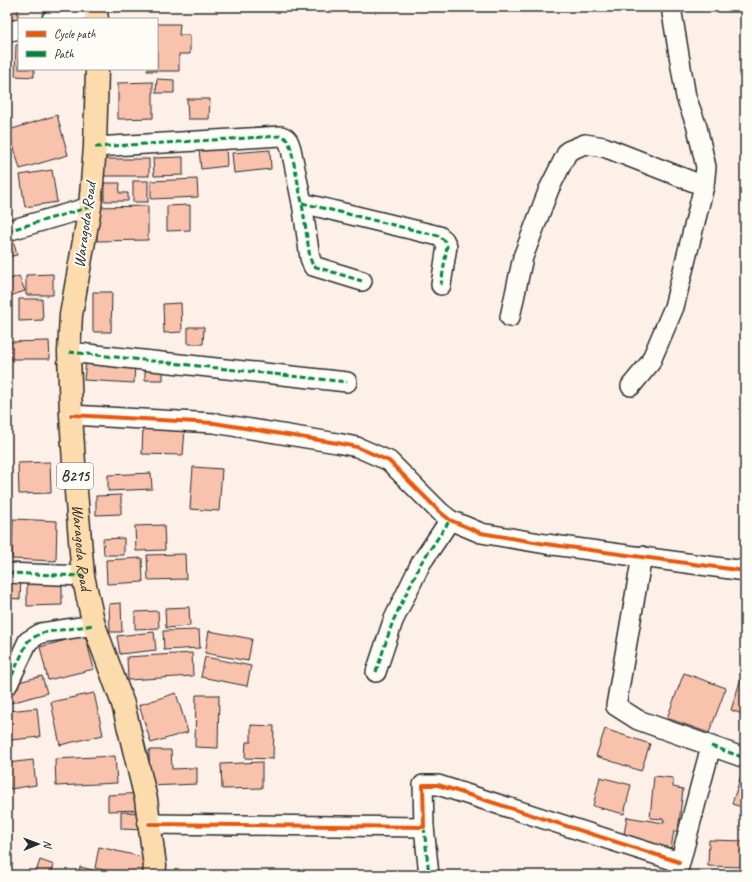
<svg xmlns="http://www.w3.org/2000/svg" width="752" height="882" font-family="Caveat,sans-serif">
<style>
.building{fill:#f9c2ad;stroke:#2b2b2b}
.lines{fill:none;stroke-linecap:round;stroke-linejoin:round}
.minor-casing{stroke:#2b2b2b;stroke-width:22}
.primary-casing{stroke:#2b2b2b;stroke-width:25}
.minor{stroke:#fdfcf7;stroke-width:19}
.primary{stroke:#fcdcac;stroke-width:22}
.quiet{stroke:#00873e;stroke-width:3;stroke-dasharray:6 3;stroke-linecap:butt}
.cycleway-casing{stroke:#fdfcf7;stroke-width:6}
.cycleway{stroke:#e8590c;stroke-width:4}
.labels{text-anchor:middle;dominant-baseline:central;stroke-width:4;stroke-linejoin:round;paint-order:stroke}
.shield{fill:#fdfcf7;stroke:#6a6a68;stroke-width:1}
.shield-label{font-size:15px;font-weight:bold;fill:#2b2b2b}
.street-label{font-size:16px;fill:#2b2b2b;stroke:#fdfcf7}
</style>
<rect width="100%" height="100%" fill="#fcf0e8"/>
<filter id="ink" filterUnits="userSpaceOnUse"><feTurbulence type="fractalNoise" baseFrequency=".025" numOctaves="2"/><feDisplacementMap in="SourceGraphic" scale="8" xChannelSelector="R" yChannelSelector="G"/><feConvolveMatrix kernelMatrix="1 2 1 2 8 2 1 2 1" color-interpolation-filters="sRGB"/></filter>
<g filter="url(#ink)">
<g class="building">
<rect x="7" y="7" width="11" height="14"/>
<path d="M157,24H180L179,35H190V54H179V71H147V69H157Z"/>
<path d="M16,45H19V69H34V77L15,76Z"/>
<path d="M9,78L11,123H7V79Z"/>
<path d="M157,79L174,80V93H156Z"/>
<path d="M153,82V118L118,119V83Z"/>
<path d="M187,99H210L209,119H188Z"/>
<path d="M57,115L68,155L20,169L9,130Z"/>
<path d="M226,146L227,166L201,169L199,149Z"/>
<path d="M270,150L271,169L234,173L232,153Z"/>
<path d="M183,157V175L154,176L153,158Z"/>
<rect x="104" y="159" width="45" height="17"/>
<path d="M52,170L57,202L25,207L20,175Z"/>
<path d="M197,179L198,197L151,199V181Z"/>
<rect x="133" y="181" width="15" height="21"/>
<path d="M104,183H120L119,193H128V201H104Z"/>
<path d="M190,205V230L167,231V206Z"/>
<path d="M148,206V240L97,241V207Z"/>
<path d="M12,236L17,255L7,257V238Z"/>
<path d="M53,274V295H26V275Z"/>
<path d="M19,276L25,291L7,297V280Z"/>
<path d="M93,292H112L111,332H93Z"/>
<path d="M19,299H42L43,320L19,321Z"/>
<path d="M181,303L182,332L164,333L163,304Z"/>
<path d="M188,327H204L203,344H188Z"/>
<path d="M49,341L50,359H7V342Z"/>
<path d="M86,360L135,363L134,383L84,380Z"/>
<rect x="145" y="368" width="18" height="12"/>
<path d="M143,427L185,429L183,455L142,454Z"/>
<path d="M50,462L51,493L19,494L18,463Z"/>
<path d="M193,467L222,469L219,511L190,509Z"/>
<path d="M151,473L152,489L108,491V475Z"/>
<path d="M121,495V514L96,515V496Z"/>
<path d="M7,519H10L8,560H7Z"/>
<path d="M13,519L57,521L56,561L12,559Z"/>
<path d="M164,525L165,550L136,551L135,526Z"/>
<path d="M124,538V555H104L103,539Z"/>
<path d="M185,554L186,579L148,580L147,555Z"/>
<path d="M142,558L143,582L107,584L106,560Z"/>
<path d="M7,577L21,578L20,599L7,598Z"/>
<path d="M27,580H62V605L27,606Z"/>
<path d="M121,603L122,632H110L109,604Z"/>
<path d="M189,607L190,626L166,628L165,608Z"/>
<path d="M158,611L159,628L135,629V612Z"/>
<path d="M199,630L200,648L164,650L163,631Z"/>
<path d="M209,631L252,639L248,661L205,653Z"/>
<path d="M154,632L156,650L120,654L117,636Z"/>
<path d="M85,635L94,669L48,680L40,647Z"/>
<path d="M192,653L193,676L128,680L127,657Z"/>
<path d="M205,657L251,666L247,686L201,677Z"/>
<path d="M744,669H745V715L731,710Z"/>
<path d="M684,673L726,688L709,733L667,718Z"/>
<path d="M42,676L47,693L7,704V685Z"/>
<path d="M94,693L103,735L60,745L51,702Z"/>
<path d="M176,693L188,732L151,743L139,705Z"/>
<path d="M196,695H219L218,748L195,747Z"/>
<path d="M37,708L40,737L11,740L8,711Z"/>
<path d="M251,725L274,726L273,759L245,758L246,742H251Z"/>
<path d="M605,729L650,744L641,771L596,756Z"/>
<path d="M149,750H171L172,769L197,768V784L150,786Z"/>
<path d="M115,756L117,783L56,786L55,759Z"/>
<path d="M33,760L36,785L10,789L7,763Z"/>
<path d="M262,762V788L222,789L221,764Z"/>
<path d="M743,769L745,770V808L732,804Z"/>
<path d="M654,776L673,778V787L683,789L678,832L674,831L671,848L623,840L627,817L664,823V819L650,818Z"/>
<path d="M600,777L631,785L624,814L593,806Z"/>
<path d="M143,793V810L108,811V795Z"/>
<path d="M121,812L145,813V830L121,829Z"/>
<path d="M709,840L745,841V867L708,866Z"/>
<path d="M99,847L147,858L143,875H125L95,868Z"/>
<path d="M40,860L54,865L51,875H35Z"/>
<path d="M80,867L115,875H78Z"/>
<path d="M697,872L725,874L740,875H697Z"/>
</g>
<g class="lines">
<g class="minor-casing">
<g id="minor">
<path d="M52,19L91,7"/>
<path d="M7,32L19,29"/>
<path d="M95,147L281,136C288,138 289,142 291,149L302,203L310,258L313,266L362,281"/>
<path d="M302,203L439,236L444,240L447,246L441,285"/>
<path d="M7,231L90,207"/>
<path d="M510,317L523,257L549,189L568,151L585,144L604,147L704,186"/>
<path d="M69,352L347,382"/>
<path d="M631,386L650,363L674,307L704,186L706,167L697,127L686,97L671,7"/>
<path d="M71,415L214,423L337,443L357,447L389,461L440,512L450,520L481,533L546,544L745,571"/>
<path d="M642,556L616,706L638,720L711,746L677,874"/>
<path d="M7,573L83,576"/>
<path d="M376,672L393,621L421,563L450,520"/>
<path d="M8,684L28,641L41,633L94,625"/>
<path d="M711,746L745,758"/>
<path d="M149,824L424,827L423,785H438L679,862"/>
<path d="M424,827L429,875"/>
</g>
</g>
<g class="primary-casing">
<g id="primary">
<path d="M95,7L97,19"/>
<path id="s1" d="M97,69L95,147L90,207L71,315L69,352L71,415L75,479L83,576L94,625L123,704L146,799L155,866L154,875"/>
</g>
</g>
<use href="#minor" class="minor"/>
<use href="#primary" class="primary"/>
<g class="quiet">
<path d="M95,147L281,136C288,138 289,142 291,149L302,203L310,258L313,266L362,281"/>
<path d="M302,203L439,236L444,240L447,246L441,285"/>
<path d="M7,231L90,207"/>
<path d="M69,352L347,382"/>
<path d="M7,573L83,576"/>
<path d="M376,672L393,621L421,563L450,520"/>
<path d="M8,684L28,641L41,633L94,625"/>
<path d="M711,746L745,758"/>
<path d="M424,827L429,875"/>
</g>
<g class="cycleway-casing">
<g id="cycleway">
<path d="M71,415L214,423L337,443L357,447L389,461L440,512L450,520L481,533L546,544L745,571"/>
<path d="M149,824L424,827L423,785H438L679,862"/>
</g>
</g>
<use href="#cycleway" class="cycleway"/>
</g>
</g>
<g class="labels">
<rect class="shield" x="57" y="463" width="36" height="26" rx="3"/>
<g class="shield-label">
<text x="75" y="476">B215</text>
</g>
<g class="street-label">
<text transform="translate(85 225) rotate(-82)">Waragoda Road</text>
<text stroke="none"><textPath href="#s1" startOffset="481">Waragoda Road</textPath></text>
</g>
</g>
<rect width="752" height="882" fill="none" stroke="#fdfcf7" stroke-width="24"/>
<rect x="12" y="12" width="728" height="858" fill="none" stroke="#2b2b2b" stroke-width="1.5" filter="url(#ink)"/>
<rect x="18" y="18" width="140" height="52" fill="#fdfcf7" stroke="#a9a8a5"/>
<rect x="26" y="31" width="20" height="6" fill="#e8590c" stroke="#a9a8a5"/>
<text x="54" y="38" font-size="12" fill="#2b2b2b">Cycle path</text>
<rect x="26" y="51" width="20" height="6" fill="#00873e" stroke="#a9a8a5"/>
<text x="54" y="58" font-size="12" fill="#2b2b2b">Path</text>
<g transform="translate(38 844) rotate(89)" stroke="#fdfcf7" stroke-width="3" paint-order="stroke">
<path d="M0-3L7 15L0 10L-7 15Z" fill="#2b2b2b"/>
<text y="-6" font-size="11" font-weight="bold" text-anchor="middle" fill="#2b2b2b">N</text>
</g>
</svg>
